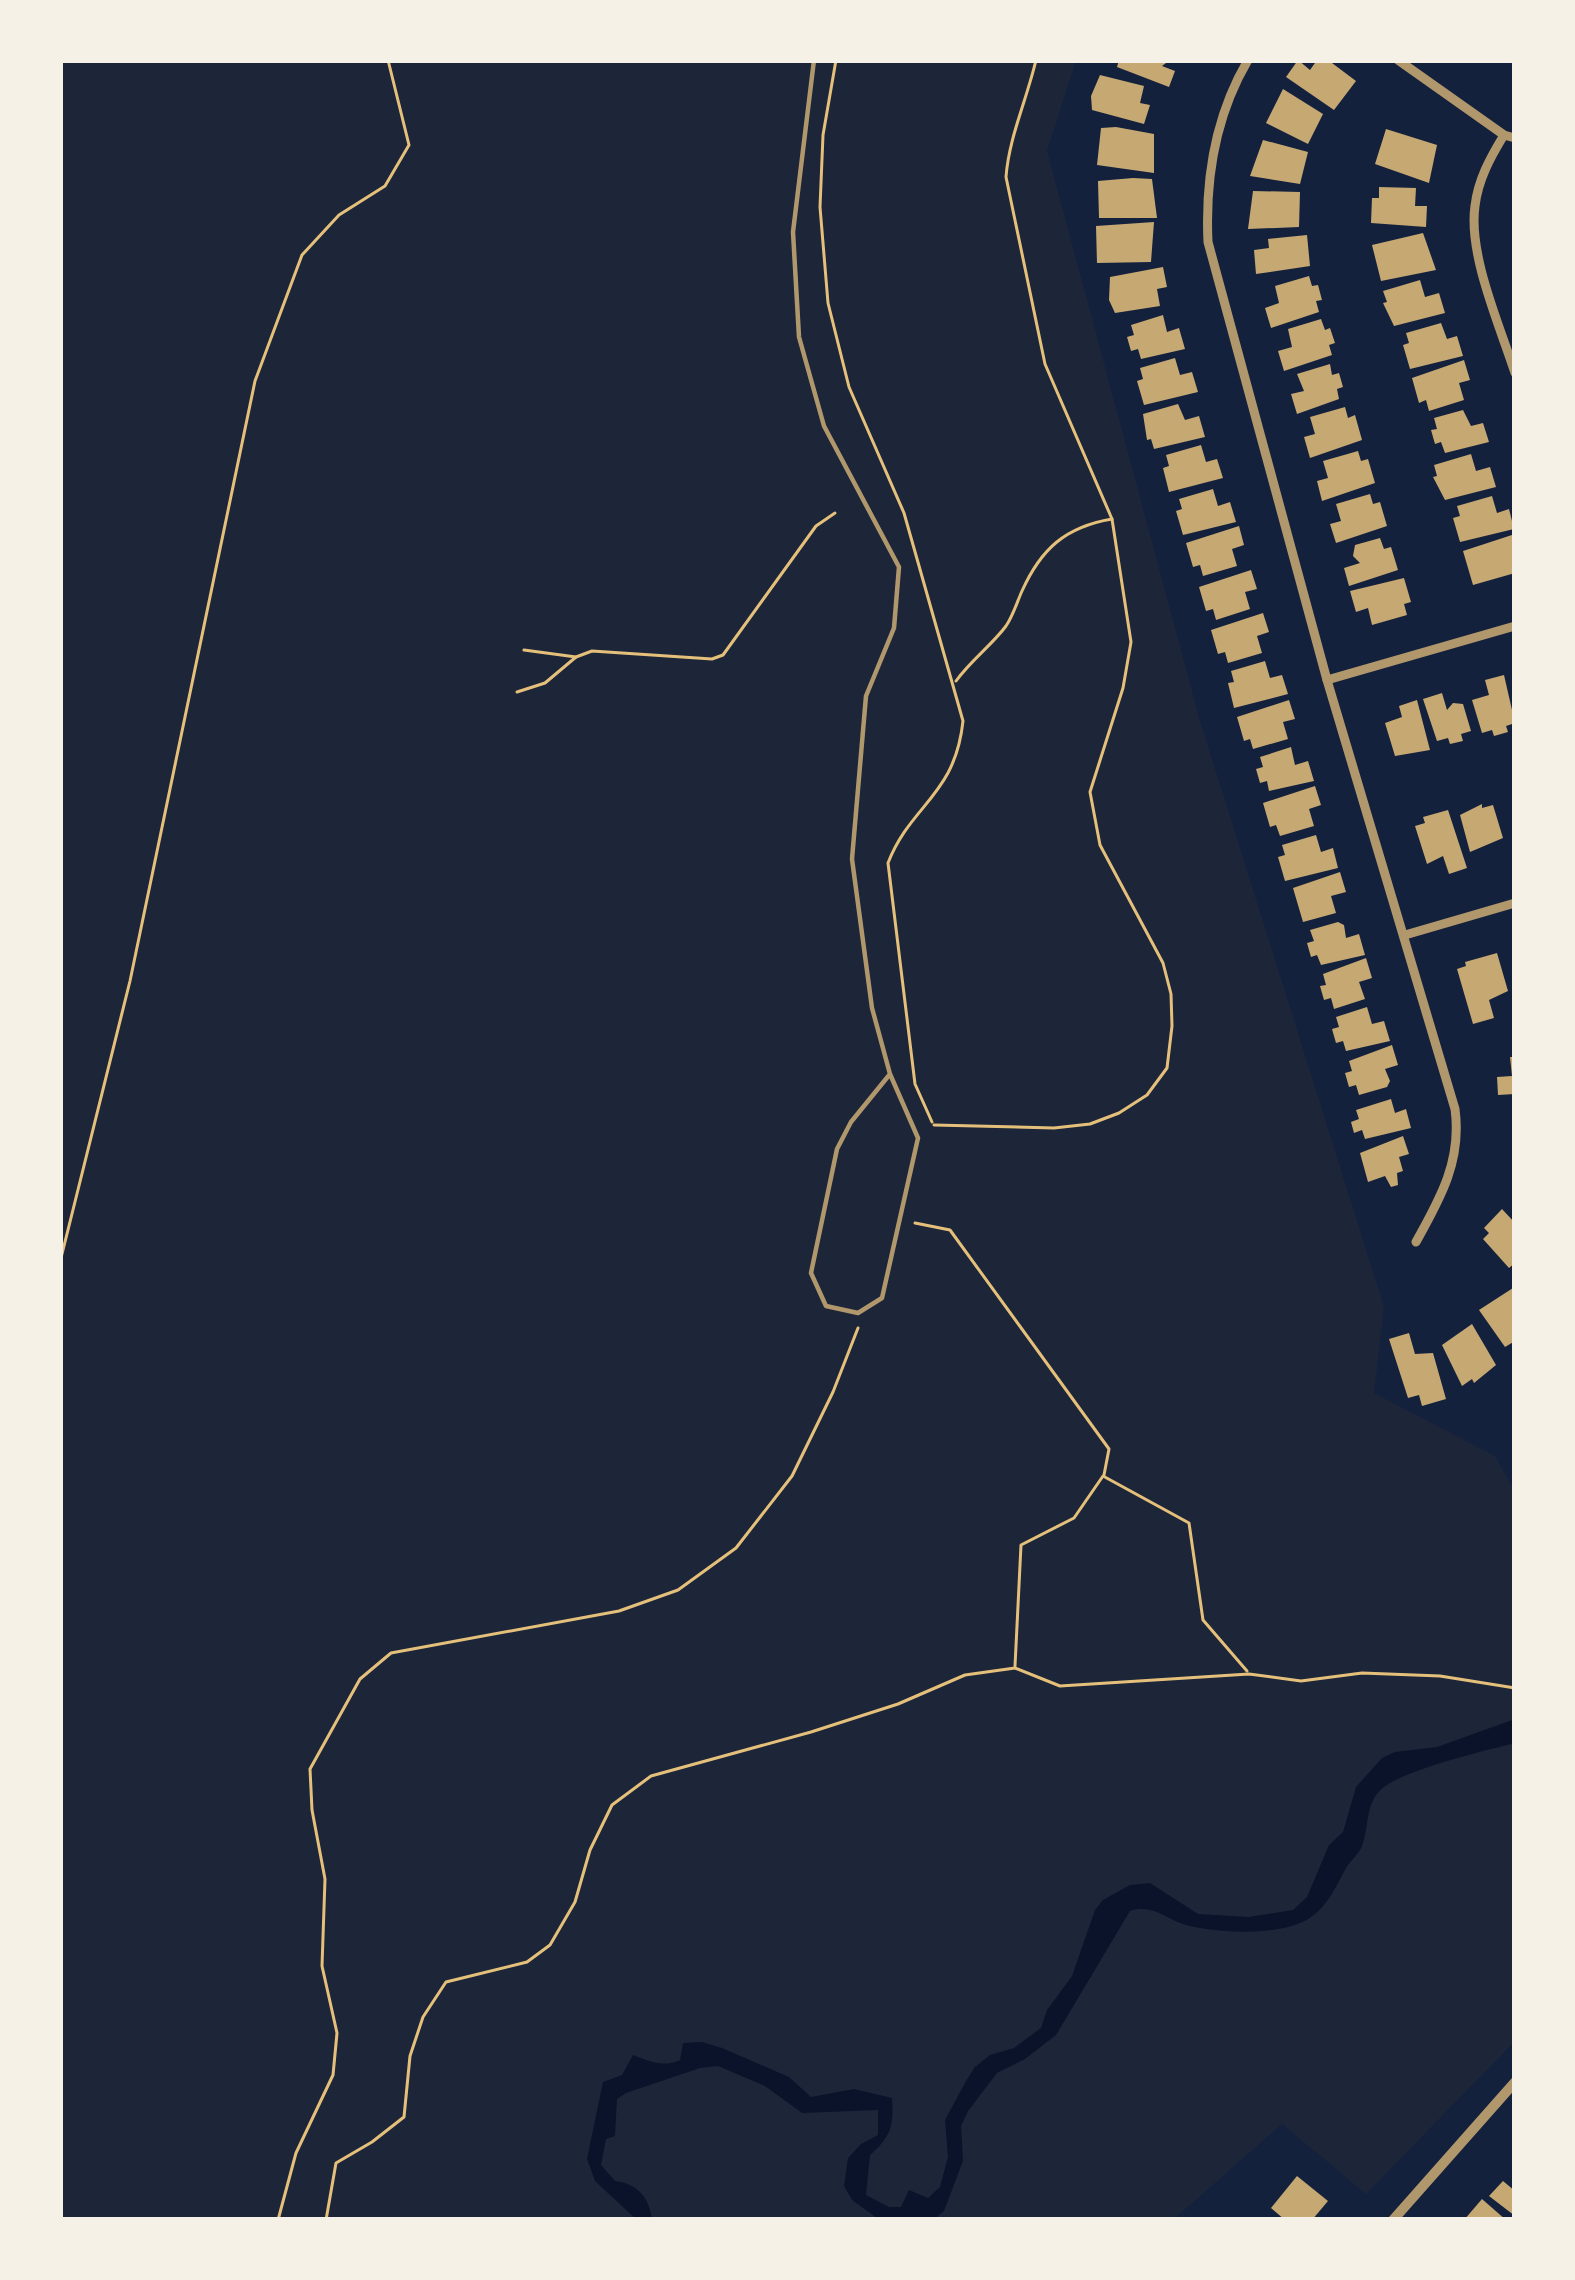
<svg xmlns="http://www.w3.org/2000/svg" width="1575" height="2280" font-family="Merriweather,serif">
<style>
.green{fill:#1d2539}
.water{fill:#0b132b}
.building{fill:#c6a872}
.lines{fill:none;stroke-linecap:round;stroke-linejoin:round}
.path{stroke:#e5c07b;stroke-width:3}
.service{stroke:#b1986c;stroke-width:4.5}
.minor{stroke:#b1986c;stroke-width:9}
.tertiary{stroke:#b1986c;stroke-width:10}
</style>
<rect width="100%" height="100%" fill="#14213d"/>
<path class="green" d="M60,60H1076L1047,151L1200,721L1384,1307L1374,1393L1495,1456L1515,1492V2041L1366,2194L1282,2124L1173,2220H60Z"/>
<path class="water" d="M1515,1719V1743C1483,1751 1408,1769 1384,1787C1364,1802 1370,1826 1362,1846C1359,1854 1351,1860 1346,1868C1334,1890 1325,1913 1300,1923C1271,1935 1220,1933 1190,1926C1167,1921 1154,1903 1130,1911L1056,2035L1025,2059L997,2073L968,2111L961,2126L963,2161L944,2211L933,2220H880L852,2200L844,2186L848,2158L861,2144L878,2135V2110L802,2113L765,2086L718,2066L700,2068L626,2093L617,2099L615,2136L606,2139L601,2165L615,2181C638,2184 649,2197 652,2220H637L595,2181L587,2159L603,2082L622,2075L633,2055C649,2061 663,2068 680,2060L683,2043L702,2042L722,2048L789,2077L811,2097L854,2089L892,2098C894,2126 891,2137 870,2155L866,2195L889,2207H901L909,2190L928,2198L940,2187L948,2157L945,2120L966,2081L975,2067L990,2055L1014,2048L1041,2028L1047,2010L1072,1976L1095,1910L1103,1900L1130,1885L1150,1883L1198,1914L1249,1917L1293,1910L1307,1897L1329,1845L1343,1832L1356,1787L1382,1758L1395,1752L1437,1747Z"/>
<g class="building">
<path d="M1119,60H1170L1162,66L1175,71L1169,87L1117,67Z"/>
<path d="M1298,60L1310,70L1317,60H1328L1356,81L1334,110L1286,77Z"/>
<path d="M1100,75L1144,86L1140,103L1150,105L1144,124L1092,110L1091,96Z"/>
<path d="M1283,89L1323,114L1308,144L1266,123Z"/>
<path d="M1116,127L1154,134V173L1097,165L1101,128Z"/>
<path d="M1386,129L1437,145L1429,183L1375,164Z"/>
<path d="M1263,140L1308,152L1300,184L1250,176Z"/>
<path d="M1133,178L1152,179L1157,218H1099L1098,181Z"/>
<path d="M1379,187L1416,188L1415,206H1427L1426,227L1371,223L1372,198H1379Z"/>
<path d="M1253,191L1300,192L1299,227L1248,229Z"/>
<path d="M1154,222L1151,262L1097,263L1096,226Z"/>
<path d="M1423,233L1436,270L1381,281L1372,245Z"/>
<path d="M1307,235L1310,266L1256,274L1254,250L1269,248L1268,239Z"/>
<path d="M1163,267L1167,287L1157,289L1160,306L1115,313L1109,300L1110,277Z"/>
<path d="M1309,276L1312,286L1318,285L1322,300L1316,301L1319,312L1271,328L1265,308L1279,303L1275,286Z"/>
<path d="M1420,280L1425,297L1439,293L1445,313L1394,326L1383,303L1387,302L1383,291Z"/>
<path d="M1163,315L1167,332L1179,328L1185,349L1141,359L1138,349L1131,351L1127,337L1134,335L1131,325Z"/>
<path d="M1321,319L1325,330L1330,328L1335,343L1329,345L1332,355L1284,371L1278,351L1292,347L1288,329Z"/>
<path d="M1441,323L1447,339L1457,336L1463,356L1410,369L1403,345L1409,343L1406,333Z"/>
<path d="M1175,358L1180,375L1192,372L1198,392L1144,405L1137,381L1143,379L1140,368Z"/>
<path d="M1464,360L1470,380L1459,383L1464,400L1429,411L1426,400L1419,403L1412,378Z"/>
<path d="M1330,364L1332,375L1339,373L1343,387L1337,389L1339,399L1297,414L1291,394L1304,391L1297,374Z"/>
<path d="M1178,404L1185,420L1199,416L1205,437L1154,449L1151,439L1147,440L1143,414Z"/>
<path d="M1345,407L1348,418L1355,415L1362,440L1310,458L1304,437L1315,434L1310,417Z"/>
<path d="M1463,410L1471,426L1483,423L1489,442L1445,453L1441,442L1435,444L1431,430L1437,429L1434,418Z"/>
<path d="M1201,445L1206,462L1217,459L1223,478L1169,492L1163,468L1169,466L1166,455Z"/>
<path d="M1358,451L1361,461L1368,459L1375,483L1322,501L1317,481L1328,478L1323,461Z"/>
<path d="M1471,454L1476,471L1490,467L1496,487L1445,500L1433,477L1437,476L1434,465Z"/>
<path d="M1213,489L1218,506L1230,502L1236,522L1183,535L1176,511L1182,509L1179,499Z"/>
<path d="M1370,494L1373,504L1380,502L1387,526L1336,543L1330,524L1341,521L1336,504Z"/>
<path d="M1492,496L1497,513L1509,509L1514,529L1460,542L1453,518L1460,516L1457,506Z"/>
<path d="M1239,526L1244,545L1232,549L1237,566L1203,576L1200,565L1193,567L1186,543Z"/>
<path d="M1515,534V573L1473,585L1463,551Z"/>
<path d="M1380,538L1384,549L1391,547L1398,570L1349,586L1344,568L1360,563L1353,556L1355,545Z"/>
<path d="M1251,570L1257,589L1245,592L1250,609L1216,620L1213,609L1206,611L1199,587Z"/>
<path d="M1404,578L1411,602L1404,604L1407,615L1372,625L1368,608L1356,612L1350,591Z"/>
<path d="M1263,613L1269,632L1257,636L1262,653L1228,663L1225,652L1218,654L1211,630Z"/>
<path d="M1265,661L1270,678L1282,675L1288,694L1234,708L1228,683L1234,682L1231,671Z"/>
<path d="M1504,675L1515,723L1506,726L1508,732L1494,736L1492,730L1482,733L1472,700L1489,695L1485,680Z"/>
<path d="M1442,693L1447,710L1453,703L1463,704L1471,731L1461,734L1463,741L1450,744L1448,738L1437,741L1423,699Z"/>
<path d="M1289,700L1295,719L1283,722L1288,739L1253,749L1250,739L1244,741L1237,717Z"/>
<path d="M1417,700L1430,750L1395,756L1385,723L1402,717L1399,706Z"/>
<path d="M1291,747L1295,765L1308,761L1314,781L1269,791L1267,781L1260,783L1256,769L1263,767L1260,757Z"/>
<path d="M1315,786L1321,805L1309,809L1314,826L1280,836L1276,825L1270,827L1263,803Z"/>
<path d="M1482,804V808L1493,805L1503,838L1470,852L1460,815Z"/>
<path d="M1448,810L1467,868L1449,874L1443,856L1427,864L1415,826L1425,823L1423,817Z"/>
<path d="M1316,835L1321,852L1333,848L1338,868L1285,881L1278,857L1285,855L1282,845Z"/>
<path d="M1340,872L1346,892L1331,896L1336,913L1303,922L1293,888Z"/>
<path d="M1338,922L1344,925L1346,938L1359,934L1365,955L1321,965L1317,955L1311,957L1307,943L1314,941L1310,930Z"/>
<path d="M1497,953L1508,991L1489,1000L1494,1018L1473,1024L1457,969L1466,966L1465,962Z"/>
<path d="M1366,958L1372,978L1359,982L1365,999L1334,1009L1331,998L1324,1000L1320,986L1326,985L1323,974Z"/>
<path d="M1367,1007L1372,1024L1384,1021L1390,1041L1346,1051L1343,1041L1336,1043L1332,1029L1339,1027L1336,1017Z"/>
<path d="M1392,1045L1398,1065L1385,1069L1390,1081L1387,1087L1359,1095L1356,1085L1349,1087L1345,1073L1352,1071L1349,1061Z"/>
<path d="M1510,1057H1515V1094L1498,1095L1497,1077L1512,1076Z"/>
<path d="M1391,1099L1395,1113L1406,1109L1411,1128L1365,1139L1362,1130L1354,1133L1351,1122L1359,1119L1356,1110Z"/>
<path d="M1403,1136L1409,1154L1399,1157L1403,1171L1397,1173L1398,1185L1391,1187L1385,1176L1368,1182L1360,1153Z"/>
<path d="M1502,1209L1515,1223V1263L1509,1268L1483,1239L1489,1233L1484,1228Z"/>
<path d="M1513,1288L1515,1341L1505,1347L1479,1310Z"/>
<path d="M1472,1324L1496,1365L1474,1383L1472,1379L1462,1386L1442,1345Z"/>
<path d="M1409,1333L1415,1354L1433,1353L1446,1399L1422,1406L1419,1395L1408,1398L1389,1339Z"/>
<path d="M1297,2176L1328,2201L1312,2220H1285L1271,2208Z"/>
<path d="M1503,2181L1515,2191V2216L1489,2196Z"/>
<path d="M1482,2199L1506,2220H1464Z"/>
</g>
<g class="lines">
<g class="path">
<path d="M836,60L823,135L820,207L828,303L849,387L904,513L963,721C955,796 911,804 888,863L915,1084L932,1122"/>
<path d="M524,650L576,657L592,651L712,659L723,655L816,526L835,513"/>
<path d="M956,681C971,660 992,645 1006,626C1013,616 1017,602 1022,591C1041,549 1065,527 1112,519"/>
<path d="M517,692L545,683L576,657"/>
<path d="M934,1125L1054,1128L1090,1124L1119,1113L1147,1095L1167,1068L1172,1026L1171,994L1163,963L1100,845L1090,792L1123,688L1131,642L1112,519L1045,364L1006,177C1009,137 1027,99 1036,60"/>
<path d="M915,1223L950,1230L1109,1449L1104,1475"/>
<path d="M60,1262L130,981L255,381L302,255L339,215L385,186L409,145L388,60"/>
<path d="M1015,1666L1021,1545L1074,1518L1103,1476L1189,1523L1203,1620L1247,1671"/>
<path d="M278,2220L296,2153L333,2075L337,2033L322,1966L325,1879L312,1810L310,1769L360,1679L391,1653L619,1611L678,1590L736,1548L792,1476L833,1392L858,1328"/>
<path d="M326,2220L336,2163L372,2142L404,2117L410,2056L423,2017L446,1982L527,1962L550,1945L575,1902L590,1850L612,1805L651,1776L811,1732L898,1704L965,1675L1015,1668L1060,1686L1249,1674L1301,1681L1362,1673L1440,1676L1515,1688"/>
</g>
<path class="service" d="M814,60L793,232L799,337L824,426L899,567L894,628L866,696L852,859L872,1008L890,1074L918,1138L882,1298L858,1313L826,1306L811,1273L837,1149L851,1122L890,1074"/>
<g class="minor">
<path d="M1248,60C1215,116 1205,177 1208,242L1327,680L1455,1109C1462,1161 1440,1199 1416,1242"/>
<path d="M1398,60L1504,135L1515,138"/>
<path d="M1504,135C1490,158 1478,180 1475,206C1468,255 1500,326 1515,373"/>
<path d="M1327,680L1515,626"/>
<path d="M1405,935L1515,903"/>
</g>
<path class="tertiary" d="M1393,2220L1515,2082"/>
</g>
<rect width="1575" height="2280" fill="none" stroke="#f6f1e7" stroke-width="126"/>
</svg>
